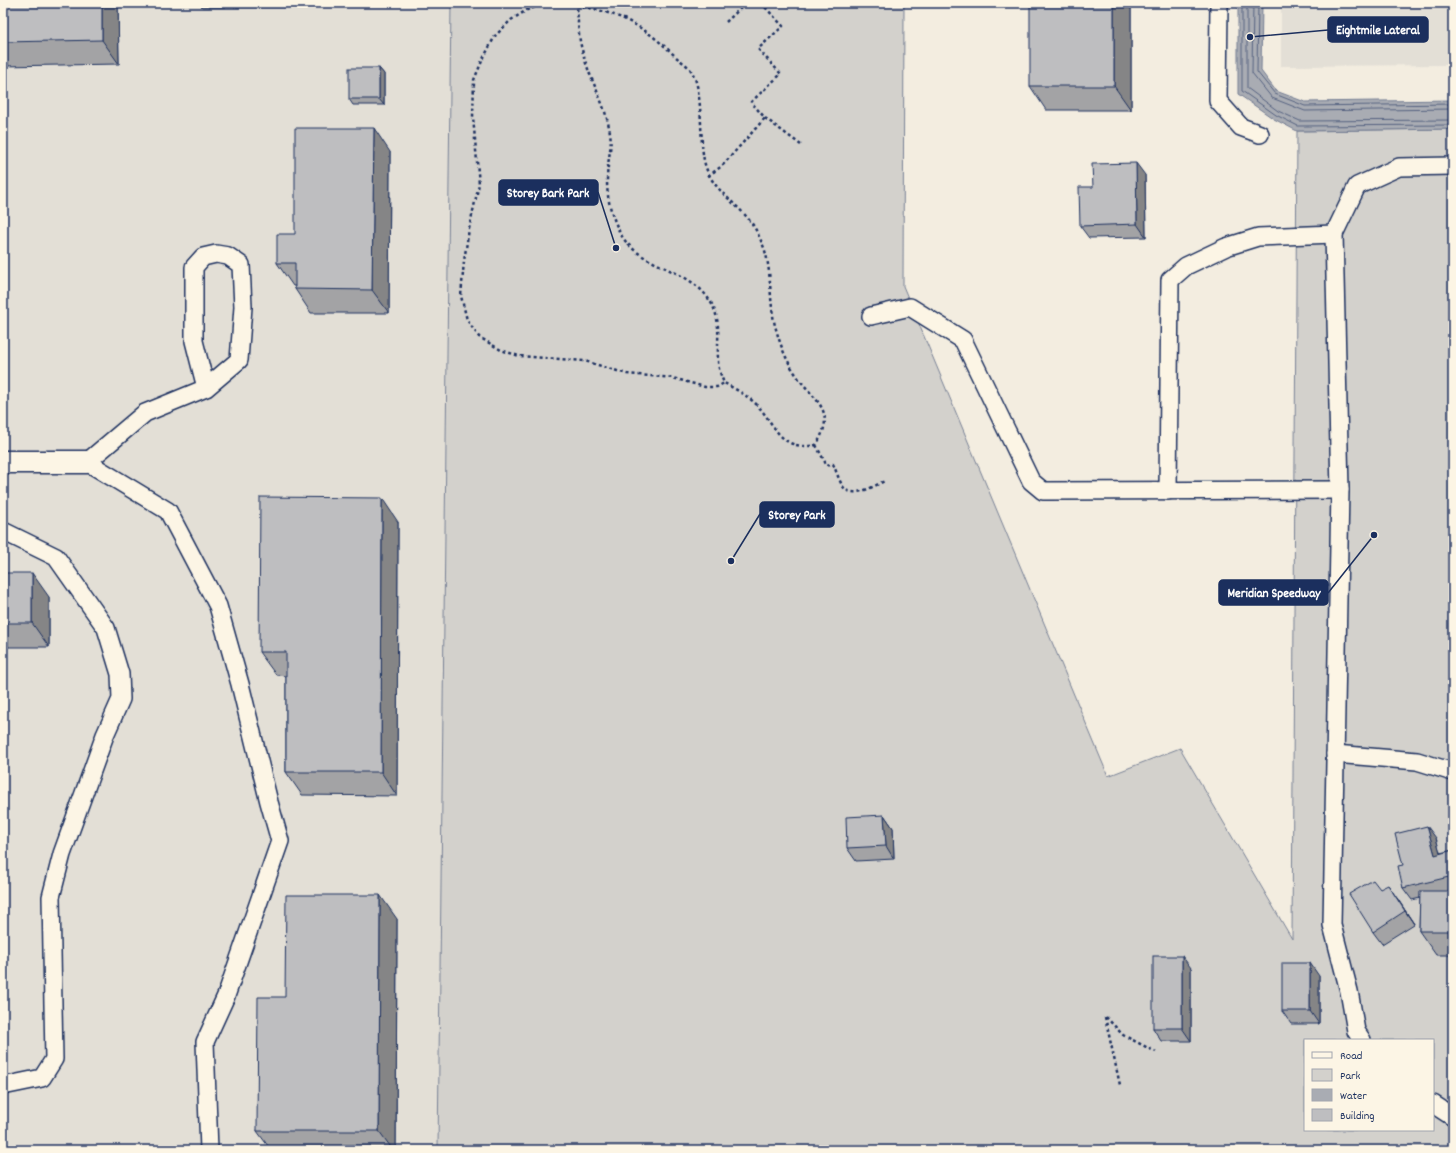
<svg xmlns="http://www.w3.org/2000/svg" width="1456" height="1153" font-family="Dekko,sans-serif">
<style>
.built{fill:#e3dfd6}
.green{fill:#d3d1cc;stroke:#778095;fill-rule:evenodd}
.water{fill:#a9acb3;stroke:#707a91}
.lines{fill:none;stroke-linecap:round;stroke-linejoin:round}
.shore{stroke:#546180;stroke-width:1}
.service-casing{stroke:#1b2f5e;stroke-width:20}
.minor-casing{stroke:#1b2f5e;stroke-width:25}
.path{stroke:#1b2f5e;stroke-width:2.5;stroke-dasharray:3 3;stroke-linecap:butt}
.service{stroke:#fcf5e5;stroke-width:17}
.minor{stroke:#fcf5e5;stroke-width:22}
.wall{fill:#a3a3a5;stroke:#1b2f5e}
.shaded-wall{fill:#858586;stroke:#1b2f5e}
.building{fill:#bebec0;stroke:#1b2f5e}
.leader{fill:none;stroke:#1b2f5e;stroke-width:1.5}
.callout-dot{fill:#1b2f5e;stroke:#fcf5e5;stroke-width:1.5}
.callout{fill:#1b2f5e;stroke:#1b2f5e;stroke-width:1.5}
.callout-label{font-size:13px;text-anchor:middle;font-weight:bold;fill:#fff}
</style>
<rect width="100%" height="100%" fill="#f3ede0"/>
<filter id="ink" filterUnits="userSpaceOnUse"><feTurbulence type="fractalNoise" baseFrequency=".025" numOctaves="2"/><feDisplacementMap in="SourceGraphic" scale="8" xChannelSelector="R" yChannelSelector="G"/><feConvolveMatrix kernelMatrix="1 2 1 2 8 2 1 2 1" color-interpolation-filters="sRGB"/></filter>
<g filter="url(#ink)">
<g class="built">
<path d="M3,3H451L438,1150H3Z"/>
<path d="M1281,3H1453V65L1281,66Z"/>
</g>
<path class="green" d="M451,3H904L903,286L1108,776L1180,748L1292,939L1297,131L1453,129V1150H438ZM1305,1040H1433V1130H1305Z"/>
<path class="water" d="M1238,3H1262L1261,71L1276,91L1305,102L1453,100V129L1297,131L1274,119L1238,94Z"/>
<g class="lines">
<g class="shore">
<path d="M1242,3V91L1276,115L1298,126L1453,125"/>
<path d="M1247,3V88L1278,111L1300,121L1453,120"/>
<path d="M1253,3L1252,73L1272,98L1305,111L1453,109"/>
<path d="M1258,3L1257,72L1275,94L1305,106L1453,104"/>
</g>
<g class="service-casing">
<g id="service">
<path d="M1219,3L1218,101L1241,127L1260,134"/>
<path d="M871,316L910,307L963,340L1031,481L1043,491L1340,490"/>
<path d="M206,388L194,341V267L203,257L216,254L228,256L241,265L243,307L239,360L206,388L145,413L87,462L168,511L218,606L240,684L269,802L280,841L226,996L205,1042L209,1150"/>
<path d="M1168,491L1170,280L1186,266L1226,247L1258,237L1334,234"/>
<path d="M3,531L56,557L106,628L120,674L121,699L105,735L62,854L51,897L54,1059L42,1078L3,1086"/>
<path d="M1335,754L1417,761L1453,772"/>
<path d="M1362,1040L1356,1031L1349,991L1332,925L1340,490L1334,234L1357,186L1399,167L1453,166"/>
<path d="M1433,1104L1453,1117"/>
</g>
</g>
<g class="minor-casing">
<path id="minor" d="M3,462H87"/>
</g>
<g class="path">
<path d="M558,3L544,4L527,10L511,20L495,36L482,61L474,80L473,117L479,184L469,229L464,261L461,296L467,320L479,337L501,350L519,356L585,361L627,374L673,378L705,387H717L724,383"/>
<path d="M559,3C609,9 638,20 674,55C679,60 686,64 690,69C704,87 699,136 704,160C709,188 734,200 750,221C755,227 759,236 762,243C773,266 768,303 776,329C780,344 786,360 795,373C812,400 839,409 816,445C778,452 776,423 755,403C746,395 734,388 724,383C721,376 718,368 718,360C717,339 722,320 710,301C688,266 640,269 620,233C609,211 605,190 608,166C609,155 612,144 610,133C606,104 590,81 583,53C578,38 578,21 577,5"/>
<path d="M761,3L783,26L758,49L781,74L751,102L765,118L801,145"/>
<path d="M726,22L746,3"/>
<path d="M708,176L722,166L765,118"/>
<path d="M816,445L827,466L833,464C836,470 838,478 842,485C851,501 873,486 885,481"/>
<path d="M1105,1017L1120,1085"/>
<path d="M1106,1017L1123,1035L1156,1052"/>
</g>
<use href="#service" class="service"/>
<use href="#minor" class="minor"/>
</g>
<g class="wall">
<path d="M3,3H118L119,64L3,66Z"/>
<path d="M199,3H294V7H202Z"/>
<path d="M1131,3V110H1046L1030,86Z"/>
<path d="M379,68L384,74V105H353L349,99Z"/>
<path d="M390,152L389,313H311L295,289V286H293L277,263L295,234Z"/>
<path d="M1145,175L1146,237L1089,238L1080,226L1093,187Z"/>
<path d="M398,522L397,796L302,795L286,772V676L276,675L259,652Z"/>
<path d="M3,573L49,597V647H3Z"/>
<path d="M884,815L893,828L894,859L856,861L847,848Z"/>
<path d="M1436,838L1440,853L1453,850V890L1449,891H1453V955H1436L1419,931L1420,898L1412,900L1403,888V865Z"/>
<path d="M1380,889L1397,898L1414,924L1382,944L1373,932Z"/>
<path d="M397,919L396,1150H271L257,1131L285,997Z"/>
<path d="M1191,968V1041H1161L1153,1028Z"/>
<path d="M1319,976V1024H1291L1282,1011Z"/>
</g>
<g class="shaded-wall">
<path d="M102,3H118L119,64L102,40Z"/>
<path d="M291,3H294V7Z"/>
<path d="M1114,3H1131V110L1114,86Z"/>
<path d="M379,68L384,74V105L379,99Z"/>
<path d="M374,128L390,152L389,313L372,290Z"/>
<path d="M1136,163L1145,175L1146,237L1137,224Z"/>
<path d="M382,498L398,522L397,796L381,772Z"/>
<path d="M32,573L49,597V647L32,623Z"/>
<path d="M884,815L893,828L894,859L886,846Z"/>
<path d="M1427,826L1436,838L1444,867L1435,855Z"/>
<path d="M1388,885L1397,898L1414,924L1405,911Z"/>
<path d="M380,895L397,919L396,1150H393L379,1131Z"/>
<path d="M1182,956L1191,968V1041L1182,1028Z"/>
<path d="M1310,963L1319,976V1024L1310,1011Z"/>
</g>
<g class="building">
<path d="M3,3H102V40L3,42Z"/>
<rect x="1030" y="3" width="84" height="83"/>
<rect x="349" y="68" width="30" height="31"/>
<path d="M295,128H374L372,290L295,289V263H277V234H295Z"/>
<path d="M1136,163L1137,224L1080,226L1079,187H1093L1092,164Z"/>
<path d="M260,497L382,498L381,772H286V652H259Z"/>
<rect x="3" y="573" width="29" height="50"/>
<path d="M884,815L886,846L847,848L846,817Z"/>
<path d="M1427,826L1435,855L1453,850V876L1403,888L1398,866L1403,865L1395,834Z"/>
<path d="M1373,880L1380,889L1388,885L1405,911L1373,932L1349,894Z"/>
<path d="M1420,891H1453V931H1419Z"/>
<path d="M286,895H380L379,1131H257L258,997H285Z"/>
<rect x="1153" y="956" width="29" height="72"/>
<rect x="1282" y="963" width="28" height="48"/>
</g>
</g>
<path class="leader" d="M1250 37L1328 30M616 248L598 192M731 561L760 514M1374 535L1328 593"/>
<g class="callout-dot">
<circle cx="1250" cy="37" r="4"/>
<circle cx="616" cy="248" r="4"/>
<circle cx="731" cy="561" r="4"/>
<circle cx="1374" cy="535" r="4"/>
</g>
<g class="callout">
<rect x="1328" y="17" width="100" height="25" rx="4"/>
<rect x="499" y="180" width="99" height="25" rx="4"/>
<rect x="760" y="502" width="74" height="25" rx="4"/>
<rect x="1219" y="580" width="109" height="25" rx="4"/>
</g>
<g class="callout-label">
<text x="1378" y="34">Eightmile Lateral</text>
<text x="548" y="197">Storey Bark Park</text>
<text x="797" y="519">Storey Park</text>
<text x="1274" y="597">Meridian Speedway</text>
</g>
<rect width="1456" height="1153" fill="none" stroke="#fcf5e5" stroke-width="16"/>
<rect x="8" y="8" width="1440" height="1137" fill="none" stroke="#1b2f5e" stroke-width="1.5" filter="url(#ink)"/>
<rect x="1304" y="1039" width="130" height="92" fill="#fcf5e5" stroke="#a2a6af"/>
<rect x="1312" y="1052" width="20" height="6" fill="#fcf5e5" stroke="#a2a6af"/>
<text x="1340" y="1059" font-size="12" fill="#1b2f5e">Road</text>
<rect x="1312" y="1069" width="20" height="12" fill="#d3d1cc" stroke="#a2a6af"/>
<text x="1340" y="1079" font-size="12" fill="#1b2f5e">Park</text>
<rect x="1312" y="1089" width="20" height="12" fill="#a9acb3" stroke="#a2a6af"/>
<text x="1340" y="1099" font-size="12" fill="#1b2f5e">Water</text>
<rect x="1312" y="1109" width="20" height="12" fill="#bebec0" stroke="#a2a6af"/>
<text x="1340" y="1119" font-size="12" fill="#1b2f5e">Building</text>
</svg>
